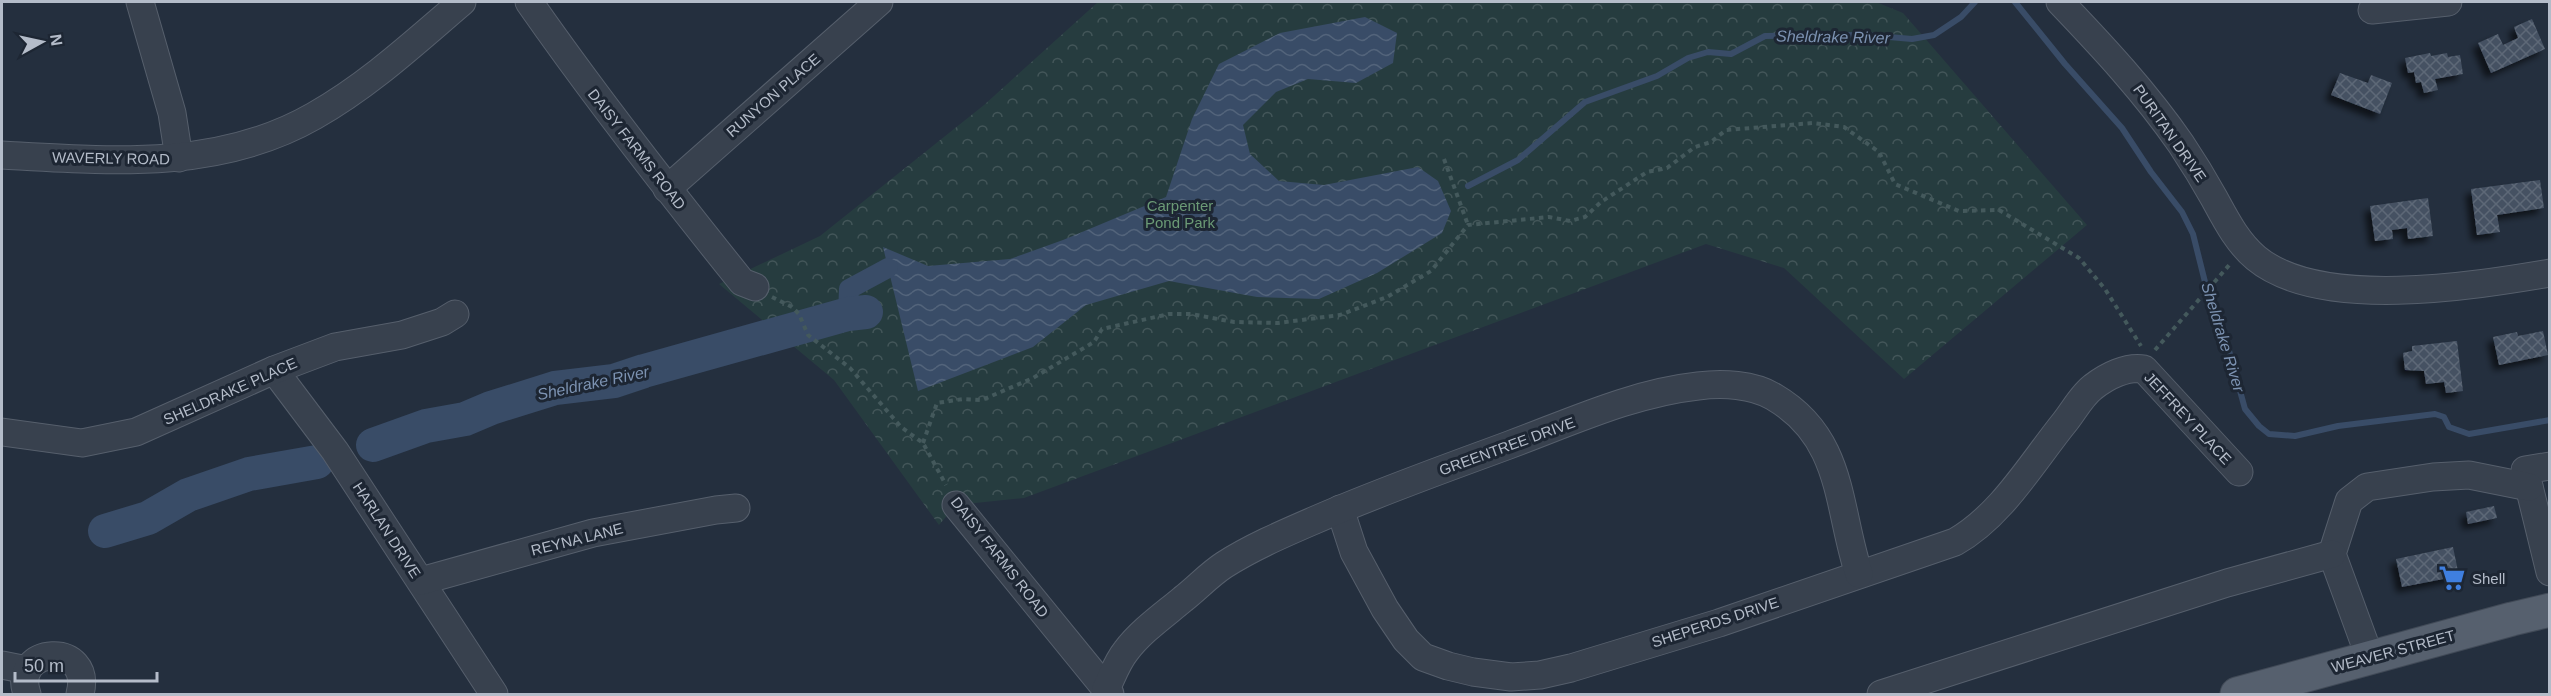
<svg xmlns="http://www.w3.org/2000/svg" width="2551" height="696" font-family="Helvetica,sans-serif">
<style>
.park{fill:url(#park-crowns)}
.water{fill:url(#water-waves)}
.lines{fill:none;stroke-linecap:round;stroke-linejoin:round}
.stream{stroke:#394c67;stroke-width:6}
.canal{stroke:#394c67;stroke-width:20}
.river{stroke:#394c67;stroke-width:34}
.building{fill:url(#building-cross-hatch);filter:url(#shadow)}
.minor-casing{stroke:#565f6c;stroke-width:29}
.major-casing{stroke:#414a57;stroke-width:35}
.path{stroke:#44595c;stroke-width:4;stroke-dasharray:4.5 4.5;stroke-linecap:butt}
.minor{stroke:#38414e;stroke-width:27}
.major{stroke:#56606e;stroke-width:33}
.labels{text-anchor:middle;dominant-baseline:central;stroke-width:6;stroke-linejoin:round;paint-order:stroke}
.street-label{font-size:15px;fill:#b4bcc9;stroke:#1d2633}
.park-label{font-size:15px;fill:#6b9a76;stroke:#1d2633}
.poi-label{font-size:15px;fill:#b4bcc9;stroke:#1d2633;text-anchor:start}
.water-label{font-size:16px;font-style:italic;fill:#7c92b1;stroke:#1d2633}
</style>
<defs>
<pattern id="park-crowns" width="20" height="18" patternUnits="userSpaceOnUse" patternTransform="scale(1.5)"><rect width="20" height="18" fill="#263c3f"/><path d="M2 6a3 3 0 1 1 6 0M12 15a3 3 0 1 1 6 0" fill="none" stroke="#435659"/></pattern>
<pattern id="water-waves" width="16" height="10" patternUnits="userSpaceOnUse" patternTransform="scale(1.5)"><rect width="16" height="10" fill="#394c67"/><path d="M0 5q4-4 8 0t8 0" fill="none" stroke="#53647b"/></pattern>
<pattern id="building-cross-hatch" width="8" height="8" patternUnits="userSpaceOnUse" patternTransform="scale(1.5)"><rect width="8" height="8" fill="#455162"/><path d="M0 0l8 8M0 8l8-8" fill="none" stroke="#5d6877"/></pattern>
<filter id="shadow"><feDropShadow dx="-5.5" dy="5.5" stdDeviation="3" flood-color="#0009"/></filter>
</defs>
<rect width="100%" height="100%" fill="#242f3e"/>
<path class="park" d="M1098,2H1876L1903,13L2087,225L1904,379L1784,268L1706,244L1024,498L956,505L939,525L834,380L719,284L820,236L984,105Z"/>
<path class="water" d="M1365,17L1397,33L1393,63L1356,83L1308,79L1276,92L1243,125L1250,154L1279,181L1324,185L1418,167L1438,181L1451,211L1442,233L1377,273L1319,299L1257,297L1169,281L1086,305L1033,347L918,391L883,247L928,266L1010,259L1063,240L1166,197L1192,119L1219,64L1280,33Z"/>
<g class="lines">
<g class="stream">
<path d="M2015,2L2065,64L2122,128L2151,172L2182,212L2193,234L2209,298L2228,347L2245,409L2259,426L2269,434L2295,436L2338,426L2435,414L2444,417L2449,427L2469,434L2550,420"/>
<path d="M1468,186L1518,160L1585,102L1657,76L1688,58L1708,52L1731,54L1765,36L1866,35L1912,39L1934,35L1961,17L1975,2"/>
</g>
<path class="canal" d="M848,314L849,289L888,268"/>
<g class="river">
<path d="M373,445L426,426L465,419L491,408L555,388L614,381L644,371L848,314L866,312"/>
<path d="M105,531L148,518L188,495L249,474L317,462"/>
</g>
</g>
<g class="building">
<path d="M2532,19L2545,49L2491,73L2478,43L2498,34L2503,45L2518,38L2514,27Z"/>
<path d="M2430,53L2431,56L2447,53L2448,57L2460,55L2463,74L2435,79L2438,90L2424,93L2421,82L2416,83L2414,72L2408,73L2405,58Z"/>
<path d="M2340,73L2368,83L2371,75L2392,83L2380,114L2331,95Z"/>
<path d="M2540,180L2544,208L2497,215L2500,232L2477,235L2471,189Z"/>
<path d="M2428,198L2433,236L2408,239L2407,228L2392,230L2393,239L2375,241L2370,206Z"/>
<path d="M2543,331L2548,355L2499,365L2493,337L2517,332L2518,336Z"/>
<path d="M2457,341L2463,391L2446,393L2444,382L2426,384L2424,371L2405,370L2403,353L2412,351V346Z"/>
<path d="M2494,506L2497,518L2468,524L2466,512Z"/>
<path d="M2453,547L2459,576L2402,587L2396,559Z"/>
</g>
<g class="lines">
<g class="minor-casing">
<g id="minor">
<path d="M140,2L172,113L179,158"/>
<path d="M529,2C596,98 668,190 742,282L755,287"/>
<path d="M2060,2C2103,47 2145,92 2181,144C2193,162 2204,180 2214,198C2226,220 2237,242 2256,258C2320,311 2473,286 2550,273"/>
<path d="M2372,10L2448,2"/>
<path d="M2,155C108,161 218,171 314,116C369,85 415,42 462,2"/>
<path d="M667,189L879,2"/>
<path d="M274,370L335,451L494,694"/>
<path d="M2,432L82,443L136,432L274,370L335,347L402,335L442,322L455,314"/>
<path d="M2550,466L2525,470L2550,572"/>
<path d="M956,505L1110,694"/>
<path d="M1340,509L1354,552L1385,609L1406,640L1423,657L1448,666L1473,672L1511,677L1540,675L1571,668L1719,623L1955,542C2001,516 2031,464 2064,423C2073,412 2082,395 2093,387C2107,376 2127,366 2144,369L2239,472"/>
<path d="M421,581L593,533L716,510L736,508"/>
<path d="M2370,658L2332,554L2349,501L2367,487L2433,477L2469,475L2529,487"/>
<path d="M2,665L27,670"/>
<path d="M1106,689C1112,677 1117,662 1126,651C1141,631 1164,615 1183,599C1197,588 1210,574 1224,565C1252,547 1285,533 1315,520C1379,492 1444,469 1509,445C1571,422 1633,393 1698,386C1722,383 1753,384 1774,397C1844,438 1837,507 1859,574"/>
<path d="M27,694C10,646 94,640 80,694"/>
<path d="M1881,694L2227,583L2332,554"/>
</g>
</g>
<g class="major-casing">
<path id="major" d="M2237,694L2512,619L2550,610"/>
</g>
<g class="path">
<path d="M1444,159L1468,225"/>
<path d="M772,297L792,307L799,314L808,335L850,368L901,427L923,443L946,485"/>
<path d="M2155,350L2231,263"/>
<path d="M923,443L937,403L963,399L982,400L1033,378L1094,342L1102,329L1169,314H1191L1234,322L1278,323L1340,315L1387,297L1431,271L1468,225L1549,217L1570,221L1585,217L1601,202L1647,172L1667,168L1695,147L1711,142L1726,130L1813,123L1844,127L1879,152L1895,184L1959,211L1999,210L2079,258L2105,289L2141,346"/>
</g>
<use href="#minor" class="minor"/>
<use href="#major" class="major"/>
</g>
<defs>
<g id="supermarket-bare" transform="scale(2.07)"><path d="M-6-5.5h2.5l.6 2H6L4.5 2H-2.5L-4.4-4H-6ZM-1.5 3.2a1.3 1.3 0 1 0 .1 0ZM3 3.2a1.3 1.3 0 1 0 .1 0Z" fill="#3f7fe0" stroke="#1d2633" stroke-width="2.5" paint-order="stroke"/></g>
</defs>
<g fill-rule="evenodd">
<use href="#supermarket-bare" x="2452" y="578"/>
</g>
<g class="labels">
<g class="street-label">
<text transform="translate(773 95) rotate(-41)">RUNYON PLACE</text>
<text transform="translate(2170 133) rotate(55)">PURITAN DRIVE</text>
<text transform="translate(637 149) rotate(52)">DAISY FARMS ROAD</text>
<text transform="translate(111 158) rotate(1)">WAVERLY ROAD</text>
<text transform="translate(230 391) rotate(-24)">SHELDRAKE PLACE</text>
<text transform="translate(2188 418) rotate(47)">JEFFREY PLACE</text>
<text transform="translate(1507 446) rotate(-20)">GREENTREE DRIVE</text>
<text transform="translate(387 530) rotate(57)">HARLAN DRIVE</text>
<text transform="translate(577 539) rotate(-14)">REYNA LANE</text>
<text transform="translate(1000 557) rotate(52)">DAISY FARMS ROAD</text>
<text transform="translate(1715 622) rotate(-18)">SHEPERDS DRIVE</text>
<text transform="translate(2393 651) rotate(-15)">WEAVER STREET</text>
</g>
<g class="park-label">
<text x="1180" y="205">Carpenter<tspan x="1180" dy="17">Pond Park</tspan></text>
</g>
<g class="poi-label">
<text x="2472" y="578">Shell</text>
</g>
<g class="water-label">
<text transform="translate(1833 37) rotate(1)">Sheldrake River</text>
<text transform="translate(2223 337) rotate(73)">Sheldrake River</text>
<text transform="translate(593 383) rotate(-12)">Sheldrake River</text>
</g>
</g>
<rect width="2551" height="696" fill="none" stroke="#b4bcc9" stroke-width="6"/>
<g transform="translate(42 42) rotate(82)" stroke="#1d2633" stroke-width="4.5" paint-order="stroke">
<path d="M0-4.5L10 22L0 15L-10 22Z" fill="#b4bcc9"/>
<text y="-9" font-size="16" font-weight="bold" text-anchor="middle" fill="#b4bcc9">N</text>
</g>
<path d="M15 672v9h142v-9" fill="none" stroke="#b4bcc9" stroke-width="3"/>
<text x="24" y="672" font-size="18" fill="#b4bcc9" stroke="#1d2633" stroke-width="4.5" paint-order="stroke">50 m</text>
</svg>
